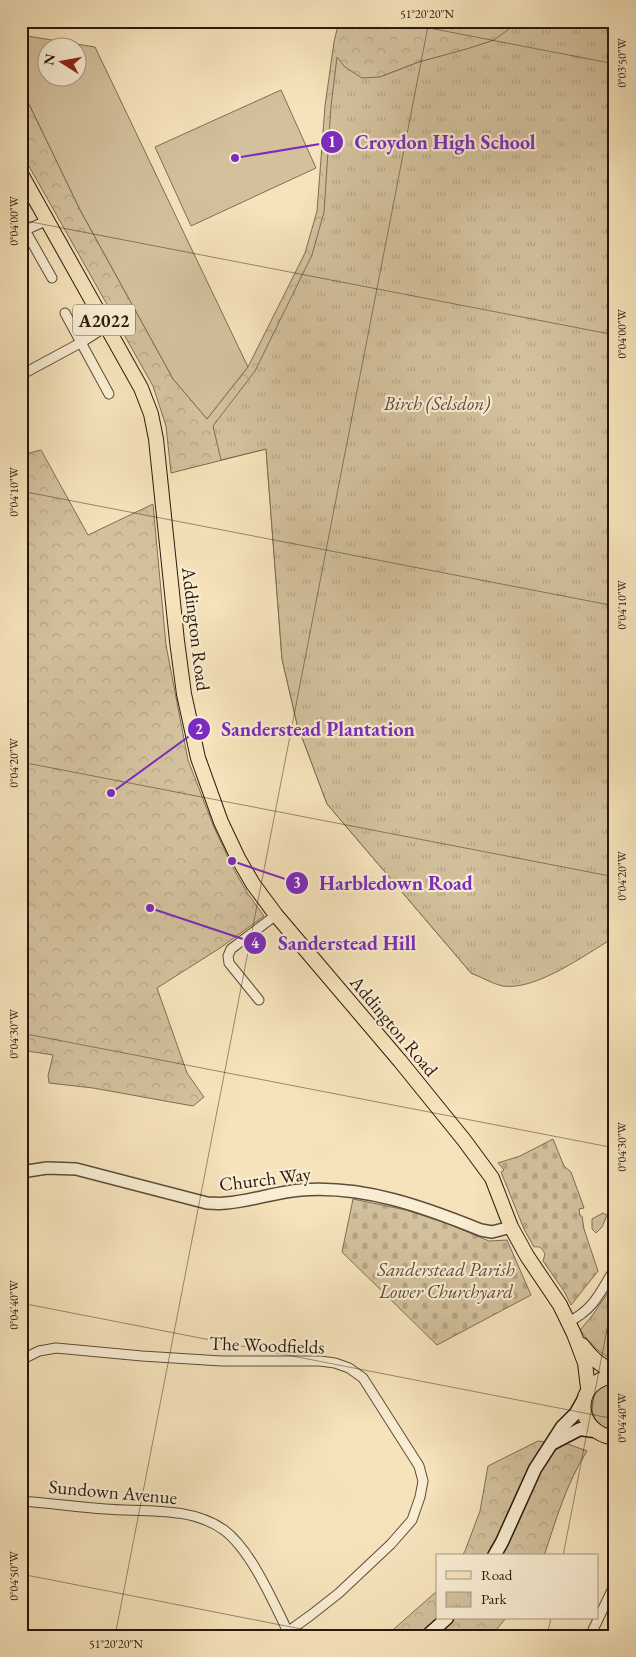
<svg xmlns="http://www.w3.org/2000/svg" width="636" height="1657" font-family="'EB Garamond',serif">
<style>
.grass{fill:#d3c19d;stroke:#7e6e54;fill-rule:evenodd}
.forest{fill:url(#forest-crowns);stroke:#7e6e54}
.cemetery{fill:url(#cemetery-stones);stroke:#7e6e54}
.park{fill:url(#park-tufts);stroke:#7e6e54}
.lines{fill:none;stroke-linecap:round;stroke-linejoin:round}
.minor-casing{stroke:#5c4c38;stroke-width:11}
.tertiary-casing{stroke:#5c4c38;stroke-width:14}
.secondary-casing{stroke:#291a0c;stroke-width:15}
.primary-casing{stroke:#291a0c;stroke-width:16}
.minor{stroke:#f9edd3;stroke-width:9}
.tertiary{stroke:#f9edd3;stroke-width:11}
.secondary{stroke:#f9edd3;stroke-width:12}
.primary{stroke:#f6e3bb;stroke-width:14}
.ticks{fill:none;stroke:#291a0c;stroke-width:1;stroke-opacity:0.45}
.labels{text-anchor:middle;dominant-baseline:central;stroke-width:4.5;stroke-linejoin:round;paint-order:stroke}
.shield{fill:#f9edd3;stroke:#675948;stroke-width:1}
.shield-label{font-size:18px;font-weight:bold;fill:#291a0c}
.park-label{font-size:19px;font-style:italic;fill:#5c4c38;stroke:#f9edd3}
.street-label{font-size:19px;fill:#291a0c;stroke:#f9edd3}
.leader{fill:none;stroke:#7b2cbf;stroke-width:2}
.callout-dot{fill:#7b2cbf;stroke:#f9edd3;stroke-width:2}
.mark-label{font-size:15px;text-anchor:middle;font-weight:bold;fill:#fff}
.callout-label{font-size:20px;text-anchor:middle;font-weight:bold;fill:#7b2cbf;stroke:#f9edd3;stroke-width:4.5;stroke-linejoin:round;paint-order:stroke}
.neatline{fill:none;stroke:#291a0c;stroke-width:2}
.ticks-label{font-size:12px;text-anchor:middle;fill:#291a0c}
</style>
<defs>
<pattern id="forest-crowns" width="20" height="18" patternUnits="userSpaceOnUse" patternTransform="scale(1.25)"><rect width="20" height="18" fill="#d3c19d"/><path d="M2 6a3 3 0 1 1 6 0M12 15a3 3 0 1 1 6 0" fill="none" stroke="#b5a586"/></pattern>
<pattern id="cemetery-stones" width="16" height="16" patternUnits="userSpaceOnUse" patternTransform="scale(1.25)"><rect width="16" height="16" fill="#d3c19d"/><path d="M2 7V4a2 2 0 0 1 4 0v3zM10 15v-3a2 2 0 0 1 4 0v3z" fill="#b5a586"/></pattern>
<pattern id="park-tufts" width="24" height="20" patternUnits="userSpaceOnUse" patternTransform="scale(1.25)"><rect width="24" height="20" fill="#d3c19d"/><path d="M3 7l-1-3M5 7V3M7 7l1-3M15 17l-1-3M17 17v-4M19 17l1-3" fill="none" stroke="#b5a586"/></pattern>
</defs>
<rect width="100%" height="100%" fill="#f6e3bb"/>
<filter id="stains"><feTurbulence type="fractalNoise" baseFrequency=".004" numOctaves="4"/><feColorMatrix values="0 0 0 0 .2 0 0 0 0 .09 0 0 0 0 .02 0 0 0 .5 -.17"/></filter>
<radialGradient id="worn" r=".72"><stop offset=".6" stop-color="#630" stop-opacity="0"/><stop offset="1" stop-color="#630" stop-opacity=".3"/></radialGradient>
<g class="grass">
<path d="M21,35L95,47L248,367L207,419L173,379L80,210L25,96L21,81ZM48,48H78V78H48Z"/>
<path d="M281,90L316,168L191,226L155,147Z"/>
<path d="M603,1213L607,1215L602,1227L596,1233L592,1229V1219Z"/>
<path d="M615,1382V1431C611,1430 606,1429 603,1427C589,1419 589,1398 600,1388C604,1384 609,1383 615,1382Z"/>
</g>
<g class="forest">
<path d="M339,21H585L419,62L380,77L495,965L503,986L471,973L327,804L297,724L282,659L266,449L171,473L166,426L153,386L21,152V81L25,96L80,210L173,379L207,419L248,367L305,253L317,211L325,106L334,42Z"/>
<path d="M41,450L88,535L153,504L166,645L188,760L213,825L232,866L248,894L264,916L220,948L157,988L187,1073L204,1097L193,1106L93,1088L49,1083L48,1076L53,1055L21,1050V455Z"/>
<path d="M538,1441L568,1444L587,1451C566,1484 556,1520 544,1556H462L465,1551L480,1511L488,1466Z"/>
<path d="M437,1591V1618H506L491,1636H386Z"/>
</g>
<g class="cemetery">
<path d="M553,1139L564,1166L571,1172L584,1208L579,1209L580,1216H582L584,1229L598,1271L571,1305L564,1291L543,1261L545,1254C542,1248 540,1246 534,1247L524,1229L501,1172L504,1170L498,1163L520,1156Z"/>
<path d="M353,1199L406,1210L446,1223L489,1241L507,1240L531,1295L437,1345L342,1252Z"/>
</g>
<g class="park">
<path d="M520,21H615V937C586,954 536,991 503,986C493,984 481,977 471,973L327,804L297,724L282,659L266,449L221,460L213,426L255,371L312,255L324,212L331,106L337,57L345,67L362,78L380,77L419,62L470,48L494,40Z"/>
<path d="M615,1282V1361C599,1353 590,1344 580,1330L592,1316Z"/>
</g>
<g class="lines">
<g class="minor-casing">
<g id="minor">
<path d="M21,223L52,278"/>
<path d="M21,232L48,220"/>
<path d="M65,313L109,394"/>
<path d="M21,375L82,342L107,326"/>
<path d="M259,1000L229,963L228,956L231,949L276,915"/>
<path d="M568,1322C594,1310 601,1291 615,1268"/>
<path d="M21,1360L39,1351L56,1348L142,1356L222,1361H320L335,1363L349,1368L363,1378L419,1466L423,1481L420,1497L412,1520L391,1544L339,1593L311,1615L282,1636"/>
<path d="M21,1501C49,1503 77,1507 105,1509C142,1512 191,1506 224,1530C252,1551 274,1604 290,1636"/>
<path d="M590,1636L615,1584"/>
</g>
</g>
<g class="tertiary-casing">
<path id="tertiary" d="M21,1172L47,1168L76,1169L207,1203C214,1203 220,1204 226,1203C251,1201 276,1192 301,1190C364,1185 424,1207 481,1230L492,1232L511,1227"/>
</g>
<g class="secondary-casing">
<g id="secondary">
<path d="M553,1443L580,1429L594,1431"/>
<path d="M494,1556L502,1542L535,1469L562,1427L576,1413L585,1397"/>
<path d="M427,1636L447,1618"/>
</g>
</g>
<g class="primary-casing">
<g id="primary">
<path d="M21,174L141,388L151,414L156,439L177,641L184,694L198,758L221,822L238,858L253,884L276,915L400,1061L464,1140L492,1178L511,1227L527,1256L560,1305L574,1334L585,1363L588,1388"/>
<path d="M582,1345C591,1357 600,1366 615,1372"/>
<path d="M615,1376C572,1380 574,1433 615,1438"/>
</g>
</g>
<use href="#minor" class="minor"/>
<use href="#tertiary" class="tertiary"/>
<use href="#secondary" class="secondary"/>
<use href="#primary" class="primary"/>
</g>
<path class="ticks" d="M393,21L615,64M21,220L615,335M21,491L615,606M21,762L615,877M21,1033L615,1148M21,1303L615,1419M563,1556L615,1288M21,1574L337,1636M115,1636L429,21M547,1636L551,1618"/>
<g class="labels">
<rect class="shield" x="73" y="304.5" width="62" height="31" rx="4"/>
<g class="shield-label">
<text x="104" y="320">A2022</text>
</g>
<g class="park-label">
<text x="437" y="403">Birch (Selsdon)</text>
<text x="446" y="1269">Sanderstead Parish<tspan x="446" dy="22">Lower Churchyard</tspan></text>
</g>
<g class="street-label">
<text transform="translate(196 629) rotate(83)">Addington Road</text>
<text transform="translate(394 1026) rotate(50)">Addington Road</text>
<text transform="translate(265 1179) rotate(-7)">Church Way</text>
<text transform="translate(267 1345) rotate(2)">The Woodfields</text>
<text transform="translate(113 1492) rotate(5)">Sundown Avenue</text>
</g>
</g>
<path class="leader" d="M235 158L332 142M111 793L199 729M232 861L297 883M150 908L255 943"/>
<g class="callout-dot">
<circle cx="235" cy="158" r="5"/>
<circle cx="111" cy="793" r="5"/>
<circle cx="232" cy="861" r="5"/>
<circle cx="150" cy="908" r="5"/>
<circle cx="332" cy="142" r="12"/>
<circle cx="199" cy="729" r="12"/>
<circle cx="297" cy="883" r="12"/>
<circle cx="255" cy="943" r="12"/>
</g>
<g class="mark-label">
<text x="332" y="147">1</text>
<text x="199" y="734">2</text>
<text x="297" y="888">3</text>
<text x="255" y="948">4</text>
</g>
<g class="callout-label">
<text x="445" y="149">Croydon High School</text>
<text x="318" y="736">Sanderstead Plantation</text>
<text x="396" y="890">Harbledown Road</text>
<text x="347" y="950">Sanderstead Hill</text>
</g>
<rect width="636" height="1657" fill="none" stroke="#f6e3bb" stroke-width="55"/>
<rect x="436" y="1554" width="162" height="65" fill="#f9edd3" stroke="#a69983"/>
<rect x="446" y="1571" width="25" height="8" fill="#f6e3bb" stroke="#a69983"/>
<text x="481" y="1580" font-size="15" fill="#291a0c">Road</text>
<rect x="446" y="1592" width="25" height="15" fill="url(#park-tufts)" stroke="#a69983"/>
<text x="481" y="1604" font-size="15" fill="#291a0c">Park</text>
<g transform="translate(62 62) rotate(281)"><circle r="24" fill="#f9edd3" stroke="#a69983"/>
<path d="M0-4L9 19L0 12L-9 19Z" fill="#8f2418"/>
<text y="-8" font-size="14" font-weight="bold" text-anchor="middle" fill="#291a0c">N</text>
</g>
<rect x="28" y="28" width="580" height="1602" class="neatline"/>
<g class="ticks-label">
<text x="427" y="18">51°20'20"N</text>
<text transform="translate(622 63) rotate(-90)" y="4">0°03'50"W</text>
<text transform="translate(14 221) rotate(-90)" y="4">0°04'00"W</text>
<text transform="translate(622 334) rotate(-90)" y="4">0°04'00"W</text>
<text transform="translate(14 492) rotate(-90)" y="4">0°04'10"W</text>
<text transform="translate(622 605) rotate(-90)" y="4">0°04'10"W</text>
<text transform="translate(14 763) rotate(-90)" y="4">0°04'20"W</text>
<text transform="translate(622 876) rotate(-90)" y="4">0°04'20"W</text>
<text transform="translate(14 1034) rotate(-90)" y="4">0°04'30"W</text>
<text transform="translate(622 1147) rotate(-90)" y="4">0°04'30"W</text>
<text transform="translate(14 1305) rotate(-90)" y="4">0°04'40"W</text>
<text transform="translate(622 1418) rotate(-90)" y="4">0°04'40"W</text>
<text transform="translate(14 1576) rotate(-90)" y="4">0°04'50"W</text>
<text x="116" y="1648">51°20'20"N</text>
</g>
<rect width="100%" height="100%" filter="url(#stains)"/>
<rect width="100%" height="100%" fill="url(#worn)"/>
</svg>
